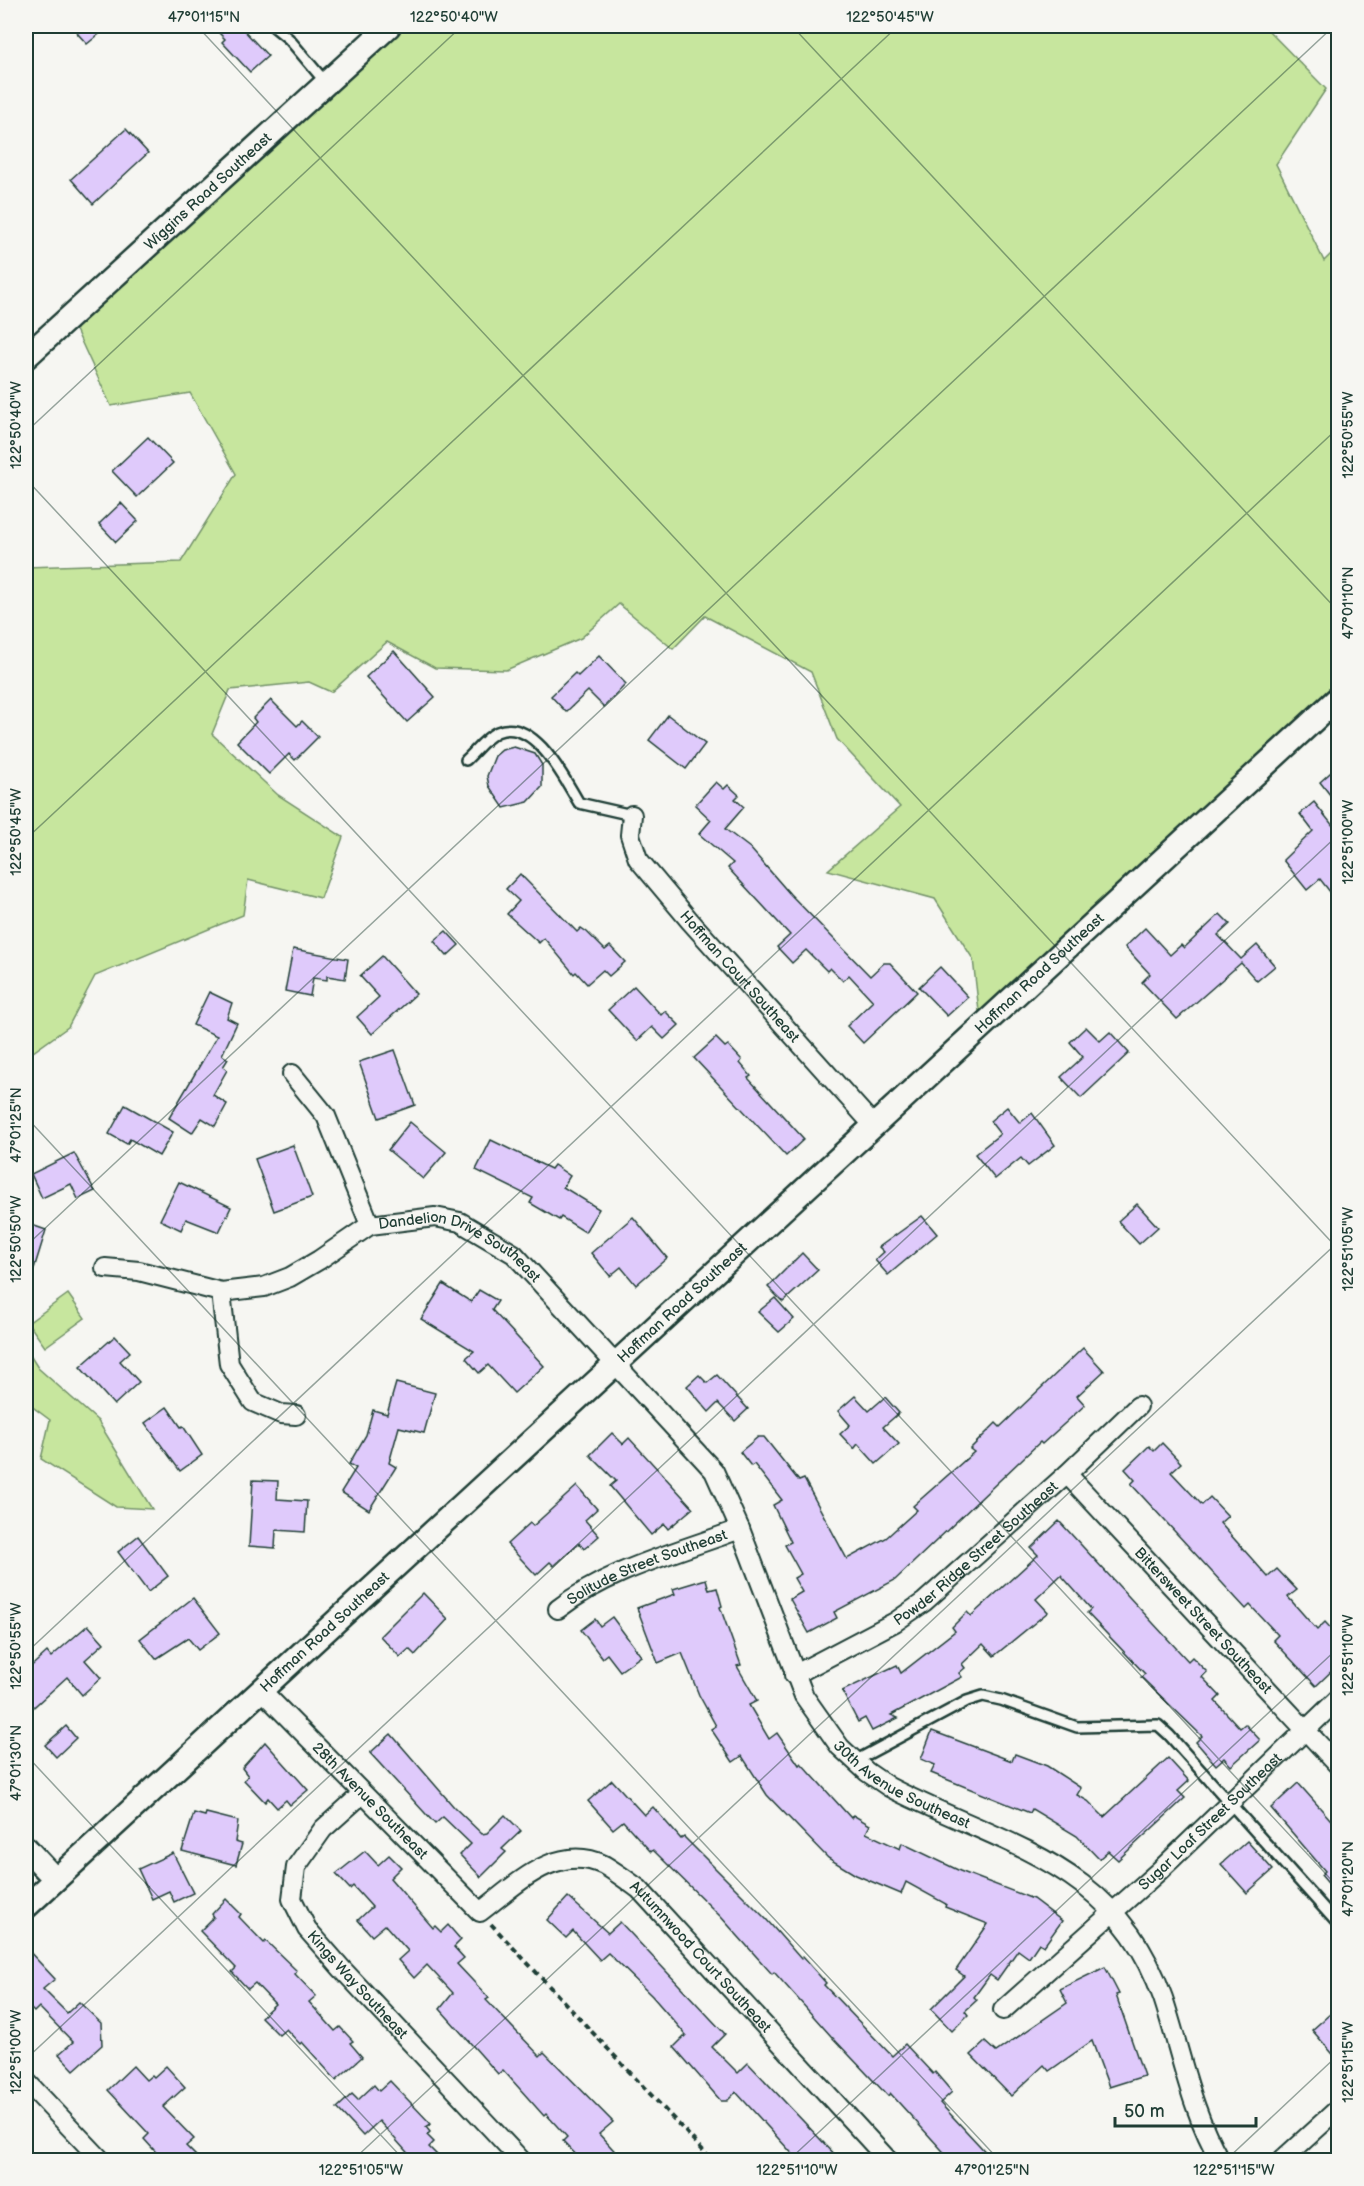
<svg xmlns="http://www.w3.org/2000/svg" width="1364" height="2186" font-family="'Balsamiq Sans',sans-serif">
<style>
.green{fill:#c7e69e;stroke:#739269;stroke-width:1.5}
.building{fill:#dfcafb;stroke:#1f3d34;stroke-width:1.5}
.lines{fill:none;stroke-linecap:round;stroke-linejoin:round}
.service-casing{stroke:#1f3d34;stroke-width:14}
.minor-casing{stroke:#1f3d34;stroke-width:22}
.tertiary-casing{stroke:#1f3d34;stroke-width:27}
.path{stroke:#1f3d34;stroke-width:4;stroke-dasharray:6 4.5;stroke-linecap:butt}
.service{stroke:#f6f6f2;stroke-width:9}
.minor{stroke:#f6f6f2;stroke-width:18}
.tertiary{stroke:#f6f6f2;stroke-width:22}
.ticks{fill:none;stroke:#1f3d34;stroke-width:1.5;stroke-opacity:0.45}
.labels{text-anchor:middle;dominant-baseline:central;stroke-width:6;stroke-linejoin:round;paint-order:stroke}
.street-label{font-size:15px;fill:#1f3d34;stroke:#f6f6f2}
.neatline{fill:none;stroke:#1f3d34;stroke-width:2}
.ticks-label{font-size:15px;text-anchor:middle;fill:#1f3d34}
</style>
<rect width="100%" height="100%" fill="#f6f6f2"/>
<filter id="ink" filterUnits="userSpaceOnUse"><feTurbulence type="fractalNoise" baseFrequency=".0167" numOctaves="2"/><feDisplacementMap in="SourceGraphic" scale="12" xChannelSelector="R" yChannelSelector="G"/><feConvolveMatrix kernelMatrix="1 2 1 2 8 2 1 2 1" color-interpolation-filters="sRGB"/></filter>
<g filter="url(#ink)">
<g class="green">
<path d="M389,26H1264L1326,89L1276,164L1324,261L1338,247V397L1335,404L1338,415V698L981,1029L973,959L935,899L828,870L900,807L837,739L811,672L705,616L673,649L619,604L581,638L506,670L435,668L387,642L331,692L309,682L230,690L212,734L278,795L343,837L321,898L248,880L243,915L95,976L68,1027L26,1057V560V567L181,562L236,474L190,393L111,406L70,317Z"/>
<path d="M68,1294L85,1318L45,1347L28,1323Z"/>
<path d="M26,1349L38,1368L98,1421L152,1509L116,1507L41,1459L50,1420L26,1402Z"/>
</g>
<g class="building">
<path d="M86,26H109L87,44L77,33Z"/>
<path d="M212,26H240L268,56L250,72L222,42L225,39Z"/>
<path d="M126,129L148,153L93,204L71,179Z"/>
<path d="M148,437L173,463L137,497L112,471Z"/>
<path d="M121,503L138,521L116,542L99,524Z"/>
<path d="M394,651L435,697L407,722L366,677Z"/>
<path d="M599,656L626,684L604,707L588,691L566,712L551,696L575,673L578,676Z"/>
<path d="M271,700L297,726L302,721L318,737L295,760L289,754L269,774L237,742L256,722L253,718Z"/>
<path d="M668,715L705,744L686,769L649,740Z"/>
<path d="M514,747L535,754L542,765V787L528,802L504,808L489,786L487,776L495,756L502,750Z"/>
<path d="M1338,766V805L1320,782Z"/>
<path d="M716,782L724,789L728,785L739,795L735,799L744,807L725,829L750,848L790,894L870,976L884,963H890L917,992L863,1043L847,1026L873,1001L849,975L843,981L830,968L827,971L806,950L792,963L777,947L790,935L728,868L733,863L699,834L711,820L695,805Z"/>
<path d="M1314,802L1338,832V902L1320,879L1307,890L1283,860L1313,831L1300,814Z"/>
<path d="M520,874L577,932L581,928L587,932L605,950L610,946L625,962L609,976L603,970L587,984L576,972L574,974L544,938L539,943L507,914L519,901L506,889Z"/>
<path d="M1220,914L1230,924L1218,935L1241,959L1257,945L1275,966L1257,981L1241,963L1177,1019L1142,982L1150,974L1125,947L1145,928L1170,955L1181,945L1184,948Z"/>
<path d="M446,931L459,945L447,956L434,941Z"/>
<path d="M293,949L348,959L345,979L327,976V980L313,978L310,996L285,991Z"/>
<path d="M382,956L416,994L372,1034L357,1017L379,997L360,976Z"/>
<path d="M940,967L968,997L947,1016L919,987Z"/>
<path d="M634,986L661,1015L665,1011L679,1025L664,1039L652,1027L637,1041L608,1010Z"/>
<path d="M209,992L232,1003L227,1018L237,1023L222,1055L228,1059L223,1067L227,1070L213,1095L227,1104L215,1126L202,1118L192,1133L169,1118L217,1036L193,1025Z"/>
<path d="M1086,1027L1100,1041L1110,1032L1129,1053L1081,1098L1061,1077L1083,1057L1070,1042Z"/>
<path d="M716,1038L725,1047L728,1045L742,1060L740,1063L751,1076L748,1078L804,1139L786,1156L694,1058Z"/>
<path d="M395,1050L415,1105L379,1118L359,1062Z"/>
<path d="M125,1105L173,1132L159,1156L130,1139L127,1144L109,1134Z"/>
<path d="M1007,1107L1020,1123L1032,1113L1055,1145L1028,1166L1021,1158L995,1179L975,1154L1000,1134L990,1121Z"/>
<path d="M410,1122L446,1152L423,1179L388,1150Z"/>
<path d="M491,1140L551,1169L554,1165L570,1176L563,1187L599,1209L585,1232L561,1217L559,1220L530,1203L533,1198L476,1170Z"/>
<path d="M293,1145L312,1197L274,1211L255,1159Z"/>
<path d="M74,1153L95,1191L78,1199L71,1184L42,1198L31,1174Z"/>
<path d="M179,1182L231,1207L219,1232L186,1219L181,1230L160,1220Z"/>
<path d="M1137,1204L1158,1227L1139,1244L1118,1221Z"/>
<path d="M922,1216L937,1234L888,1275L875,1260L884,1252L879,1247Z"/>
<path d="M633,1217L667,1258L636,1285L621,1267L610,1276L591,1253Z"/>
<path d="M26,1223L46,1230L29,1285L26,1284Z"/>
<path d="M802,1253L818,1270L783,1302L768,1287Z"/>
<path d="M443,1284L471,1302L479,1290L498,1301L492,1310L544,1366L514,1393L488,1365L479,1373L466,1358L474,1351L421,1319Z"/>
<path d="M775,1298L794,1319L779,1332L758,1312Z"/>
<path d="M115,1336L130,1352L120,1361L139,1382L114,1405L80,1367Z"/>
<path d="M1083,1348L1104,1371L1077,1396L1085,1405L1042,1444L1040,1442L895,1580L834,1612L837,1618L809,1633L790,1599L802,1592L794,1578L801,1574L785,1545L791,1542L773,1505L782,1500L754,1464L751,1466L740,1452L758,1437H764L799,1481L804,1479L847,1559L886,1538L917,1510L913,1506L974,1452L970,1449L996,1423L1000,1427Z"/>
<path d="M699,1375L707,1383L717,1375L748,1409L735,1421L718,1403L709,1412L687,1386Z"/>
<path d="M396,1383L435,1393L424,1433L399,1427L389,1463L396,1467L369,1510L341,1492L356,1468L349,1464L366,1435L373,1410L387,1414Z"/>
<path d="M855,1396L869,1411L885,1397L899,1413L883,1427L899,1444L876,1464L858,1444L854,1449L840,1434L850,1425L838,1411Z"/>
<path d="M167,1407L181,1427L183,1426L202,1455L180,1471L145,1423Z"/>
<path d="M612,1433L623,1444L629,1438L693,1508L668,1529L664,1524L651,1535L610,1486L616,1481L590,1455Z"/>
<path d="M1162,1443L1181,1463L1171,1472L1202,1505L1210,1497L1228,1516L1220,1523L1268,1577L1277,1569L1297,1590L1288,1597L1317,1630L1325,1622L1338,1636V1665L1316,1686L1273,1640L1278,1635L1250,1605L1246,1609L1131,1484L1135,1480L1125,1469L1149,1446L1154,1451Z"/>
<path d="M253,1480L278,1481L277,1499L307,1501L305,1532L276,1530L275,1548L249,1546Z"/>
<path d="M577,1486L597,1509L585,1520L599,1536L584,1549L579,1543L554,1566L550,1562L536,1575L507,1544L530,1523L533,1526Z"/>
<path d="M1059,1521L1188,1661L1192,1657L1207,1672L1202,1677L1220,1696L1215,1701L1240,1728L1245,1724L1260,1740L1231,1766L1224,1758L1216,1765L1196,1742L1202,1736L1141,1677L1145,1674L1087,1613L1091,1609L1061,1575L1036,1599L1048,1612L994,1656L983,1644L962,1664L965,1668L959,1673L962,1677L891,1715L898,1718L872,1731L865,1718L858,1722L842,1691L897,1665L901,1673L955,1631L952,1627L967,1612L971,1616L1038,1555L1031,1548Z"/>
<path d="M138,1536L168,1576L148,1592L118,1552Z"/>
<path d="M706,1579L709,1590L717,1588L722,1606L720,1607L741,1665L737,1666L757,1701L749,1705L769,1739L777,1733L799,1765L801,1763L851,1818L853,1815L870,1825L866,1833L900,1849L902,1843L960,1871L1033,1899L1062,1921L1044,1946L1039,1943L1029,1958L1018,1950L997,1980L990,1975L974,1997L977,2000L965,2011L968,2015L952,2031L931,2009L964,1976L956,1970L988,1924L945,1907L946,1904L906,1882L901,1894L856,1875L828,1858L767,1795L742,1756L733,1762L711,1729L716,1726L699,1695L682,1653L658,1663L637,1608L675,1594L673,1589Z"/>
<path d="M423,1593L448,1619L415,1655L409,1649L400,1657L380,1636Z"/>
<path d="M193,1598L220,1633L198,1650L188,1638L156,1659L140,1639Z"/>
<path d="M612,1617L641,1656L620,1671L607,1654L602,1658L581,1630L595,1619L600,1626Z"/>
<path d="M88,1625L104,1643L85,1660L101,1678L82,1695L67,1677L26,1714V1671L47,1652L51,1657Z"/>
<path d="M66,1726L76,1738L56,1757L45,1745Z"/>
<path d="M932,1731L1012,1761L1015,1754L1047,1766L1081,1788L1077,1795L1088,1801L1104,1817L1168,1758L1189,1781L1178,1791L1185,1798L1118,1860L1108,1851L1099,1859L1077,1836L1032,1809L1030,1813L931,1773L935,1765L921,1759Z"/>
<path d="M391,1734L454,1807L482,1834L487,1833L505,1815L521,1831L502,1849L506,1852L481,1877L460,1855L471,1844L443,1817L435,1824L370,1753Z"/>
<path d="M265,1742L308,1790L290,1805L286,1800L277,1808L268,1798L265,1802L244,1780L248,1776L242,1768Z"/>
<path d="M612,1780L644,1815L653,1807L681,1839L684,1837L766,1919L801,1959L803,1957L826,1983L824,1985L892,2056L905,2044L933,2074L935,2072L952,2092L940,2103L993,2160H951L890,2093L888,2096L831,2036L774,1972L772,1974L721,1917L653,1850L651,1852L623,1821L613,1829L588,1801Z"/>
<path d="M1298,1783L1338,1828V1895L1321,1875L1325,1871L1271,1808Z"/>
<path d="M194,1813L205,1816L206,1813L238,1821L235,1842L242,1844L236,1865L182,1851Z"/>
<path d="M1247,1841L1273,1870L1247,1893L1221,1864Z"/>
<path d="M365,1851L378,1865L389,1855L401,1867L390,1878L433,1928L435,1926L441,1932L448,1925L461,1940L454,1947L464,1958L457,1964L489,1998L486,2000L540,2056L544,2052L613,2122L599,2134L623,2160H581L563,2141L567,2137L546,2114L544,2116L503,2070L498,2074L440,2009L453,1993L427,1965L414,1978L398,1960L408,1951L385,1925L372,1936L358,1920L372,1907L353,1886L350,1889L336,1874Z"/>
<path d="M173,1853L193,1893L174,1902L169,1891L152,1899L138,1869Z"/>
<path d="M568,1897L608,1933L620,1922L725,2034L712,2047L738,2073L748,2063L840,2160H798L736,2092L727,2101H721L674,2047L686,2035L652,1996L608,1953L600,1960L573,1931L566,1938L547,1920Z"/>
<path d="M226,1899L241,1914L239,1917L264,1943L266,1941L297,1971L295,1974L316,1996L309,2002L335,2031L340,2027L353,2041L350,2043L362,2057L336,2080L302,2042L300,2044L286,2029L279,2035L261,2017L275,2004L255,1983L248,1989L232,1972L236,1968L200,1931L214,1917L212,1914Z"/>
<path d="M26,1948L55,1979L43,1989L67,2013L79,2002L101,2023L102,2045L74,2070L59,2054L73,2042L39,2007L34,2012L26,2004Z"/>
<path d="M1105,1967L1119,1994L1116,1995L1144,2076L1109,2087L1092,2041L1049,2071L1044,2065L1011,2096L971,2055L985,2042L996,2052L1067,2003L1060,1989Z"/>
<path d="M1338,2007V2060L1312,2030Z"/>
<path d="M133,2066L146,2080L152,2075L154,2077L166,2066L185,2087L163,2107L194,2139L186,2146L200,2160H163L144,2139L149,2134L108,2090Z"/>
<path d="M390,2081L431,2124L426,2127L430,2132L427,2135L434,2142L429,2147L442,2160H414L379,2121L363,2136L337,2108L352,2094L358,2100L374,2085L379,2091Z"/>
</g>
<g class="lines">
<g class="service-casing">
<g id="service">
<path d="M273,26L289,39L326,83"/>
<path d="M466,760C475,752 486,737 497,732C534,716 565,780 579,803L632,815"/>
<path d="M855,1761L967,1701L983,1696L1001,1700L1077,1727L1158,1725L1169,1735L1338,1924"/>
</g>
</g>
<g class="minor-casing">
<g id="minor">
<path id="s1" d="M632,815L630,835L638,859L690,921L875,1127"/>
<path d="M292,1074L326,1116L370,1225"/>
<path id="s2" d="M105,1268L139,1271L221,1292L264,1287L290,1277L319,1260L370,1225L435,1217L460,1222L514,1254L714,1471L740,1529L804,1696L840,1747L867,1772L889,1787C1003,1846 1116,1862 1163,1998C1181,2052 1191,2111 1220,2160"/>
<path d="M221,1292L229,1364L253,1402L281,1414L296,1415"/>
<path id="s3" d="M1067,1474L1338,1765"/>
<path id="s4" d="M558,1609C609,1569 679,1552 740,1529"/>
<path id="s5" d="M794,1675L895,1622L924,1602L1067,1474L1138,1406"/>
<path id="s6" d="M262,1691L480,1912C515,1886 556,1842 604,1865C616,1872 628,1881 639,1889L888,2160"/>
<path id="s7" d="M362,1794L323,1829L296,1867L292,1899L307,1929L342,1969L521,2160"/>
<path id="s8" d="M1003,2010L1159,1871L1338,1699"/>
<path d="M26,2081L101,2160"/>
<path d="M1282,2160L1338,2109"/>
</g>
</g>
<g class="tertiary-casing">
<g id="tertiary">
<path id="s9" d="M26,357L389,26"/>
<path d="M26,1848L55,1879"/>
<path id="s10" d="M26,1907L1338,698"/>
</g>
</g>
<path class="path" d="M491,1924L712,2160"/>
<use href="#service" class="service"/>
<use href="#minor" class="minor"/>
<use href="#tertiary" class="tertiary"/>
</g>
</g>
<path class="ticks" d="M197,26L1338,1249M792,26L1338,611M26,432L462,26M26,479L1338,1887M26,839L898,26M26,1117L999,2160M26,1246L1334,26M26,1653L1338,428M26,1755L404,2160M26,2059L1338,835M353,2160L1338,1242M789,2160L1338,1648M1226,2160L1338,2055"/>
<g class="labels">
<g class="street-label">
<text stroke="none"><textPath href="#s9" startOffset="246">Wiggins Road Southeast</textPath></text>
<text stroke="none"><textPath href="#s10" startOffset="1378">Hoffman Road Southeast</textPath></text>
<text stroke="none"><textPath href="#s1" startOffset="201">Hoffman Court Southeast</textPath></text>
<text stroke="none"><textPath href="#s2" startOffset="384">Dandelion Drive Southeast</textPath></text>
<text stroke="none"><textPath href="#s10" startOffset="892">Hoffman Road Southeast</textPath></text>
<text stroke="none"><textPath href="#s5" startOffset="220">Powder Ridge Street Southeast</textPath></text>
<text stroke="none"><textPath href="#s4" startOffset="99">Solitude Street Southeast</textPath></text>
<text stroke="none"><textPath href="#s3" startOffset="200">Bittersweet Street Southeast</textPath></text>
<text stroke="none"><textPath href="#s10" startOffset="406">Hoffman Road Southeast</textPath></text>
<text stroke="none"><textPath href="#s2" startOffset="1112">30th Avenue Southeast</textPath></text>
<text stroke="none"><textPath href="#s6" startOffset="154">28th Avenue Southeast</textPath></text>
<text stroke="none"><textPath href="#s8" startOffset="280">Sugar Loaf Street Southeast</textPath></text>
<text stroke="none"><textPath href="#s6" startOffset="585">Autumnwood Court Southeast</textPath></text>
<text stroke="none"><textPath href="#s7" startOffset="240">Kings Way Southeast</textPath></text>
</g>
</g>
<rect width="1364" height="2186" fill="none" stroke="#f6f6f2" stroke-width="66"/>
<path d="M1115 2117v9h141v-9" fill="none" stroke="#1f3d34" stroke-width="3"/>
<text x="1124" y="2117" font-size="18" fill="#1f3d34" stroke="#f6f6f2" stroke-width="4.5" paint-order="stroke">50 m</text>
<rect x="33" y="33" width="1298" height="2120" class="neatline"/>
<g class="ticks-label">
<text x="204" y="22">47°01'15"N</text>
<text x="454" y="22">122°50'40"W</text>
<text x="890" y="22">122°50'45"W</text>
<text transform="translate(16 425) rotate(-90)" y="5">122°50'40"W</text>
<text transform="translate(1348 435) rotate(-90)" y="5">122°50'55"W</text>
<text transform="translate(1348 603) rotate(-90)" y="5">47°01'10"N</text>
<text transform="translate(16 832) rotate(-90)" y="5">122°50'45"W</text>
<text transform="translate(1348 842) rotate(-90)" y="5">122°51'00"W</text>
<text transform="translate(16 1125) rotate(-90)" y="5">47°01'25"N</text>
<text transform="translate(16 1239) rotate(-90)" y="5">122°50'50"W</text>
<text transform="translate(1348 1249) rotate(-90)" y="5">122°51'05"W</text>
<text transform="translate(16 1646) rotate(-90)" y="5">122°50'55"W</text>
<text transform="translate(1348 1655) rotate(-90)" y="5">122°51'10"W</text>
<text transform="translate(16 1763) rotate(-90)" y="5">47°01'30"N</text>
<text transform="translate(1348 1879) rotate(-90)" y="5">47°01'20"N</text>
<text transform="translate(16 2052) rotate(-90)" y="5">122°51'00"W</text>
<text transform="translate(1348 2062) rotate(-90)" y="5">122°51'15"W</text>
<text x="361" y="2175">122°51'05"W</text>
<text x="797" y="2175">122°51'10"W</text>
<text x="992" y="2175">47°01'25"N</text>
<text x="1234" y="2175">122°51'15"W</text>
</g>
</svg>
